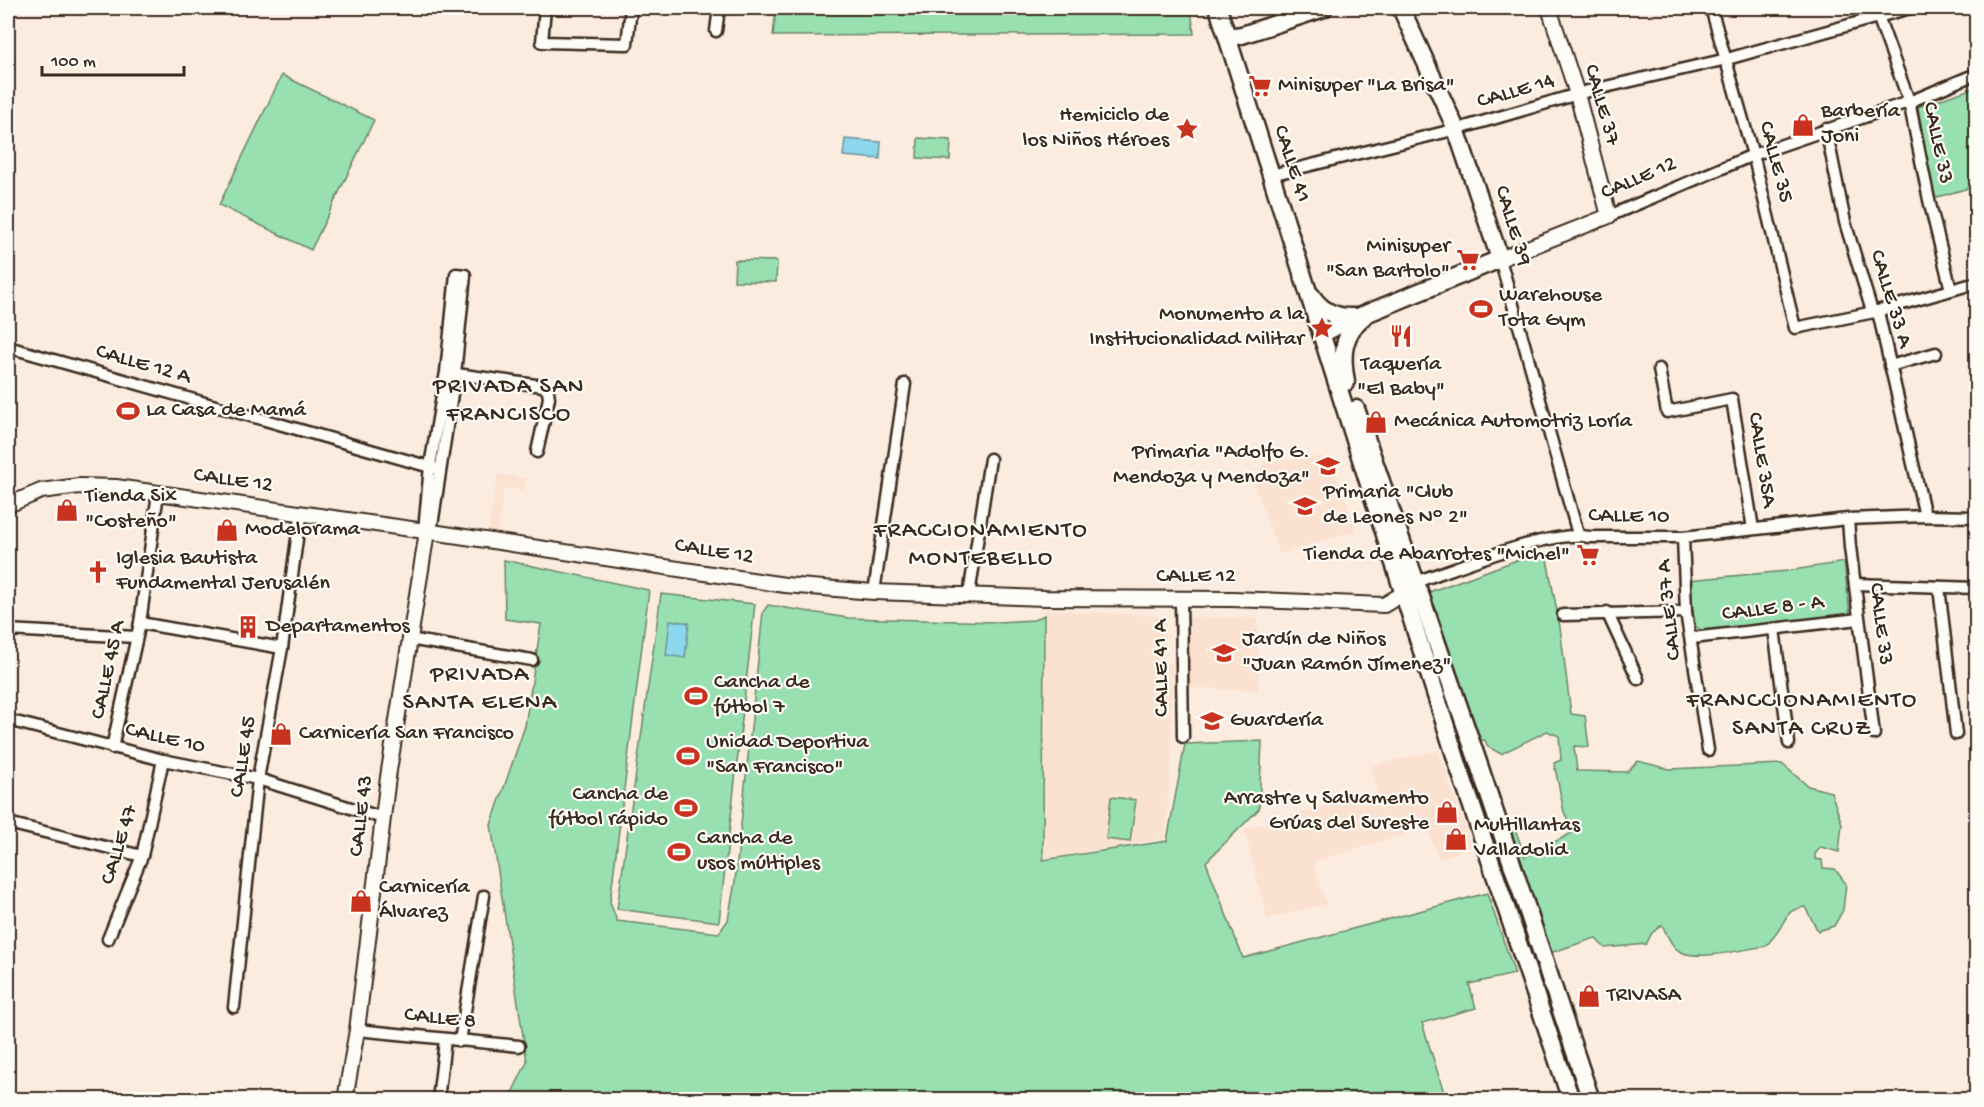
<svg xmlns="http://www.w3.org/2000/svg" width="1984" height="1107" font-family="'Gochi Hand',sans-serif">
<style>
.built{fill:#fbe1d0}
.green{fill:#98e0af;stroke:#6a8566;stroke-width:1.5}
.water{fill:#8cd7ed;stroke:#6c929a;stroke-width:1.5}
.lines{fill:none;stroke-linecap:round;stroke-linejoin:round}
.minor-casing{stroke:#3b2a1e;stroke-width:15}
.tertiary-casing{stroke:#3b2a1e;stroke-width:18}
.secondary-casing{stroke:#3b2a1e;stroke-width:21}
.minor{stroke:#fdfcf7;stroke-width:10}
.tertiary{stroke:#fdfcf7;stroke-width:14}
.secondary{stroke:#fdfcf7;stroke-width:16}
.labels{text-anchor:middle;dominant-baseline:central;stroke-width:4.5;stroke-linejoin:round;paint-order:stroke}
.poi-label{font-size:22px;fill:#3b2a1e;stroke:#fdfcf7;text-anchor:start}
.street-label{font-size:22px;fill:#3b2a1e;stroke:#fdfcf7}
.neighbourhood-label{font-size:24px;letter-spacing:1.5px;fill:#3b2a1e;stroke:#fdfcf7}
</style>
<rect width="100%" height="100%" fill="#fcece0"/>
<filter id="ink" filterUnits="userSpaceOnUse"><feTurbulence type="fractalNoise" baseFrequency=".0167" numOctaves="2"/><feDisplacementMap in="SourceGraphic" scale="12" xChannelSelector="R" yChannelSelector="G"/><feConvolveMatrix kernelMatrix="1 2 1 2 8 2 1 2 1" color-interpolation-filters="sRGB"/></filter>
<g filter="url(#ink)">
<g class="built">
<path d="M1329,456L1357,531L1279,554L1253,482L1264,462Z"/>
<path d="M498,474L526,479L524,491L504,488L497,533L488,532Z"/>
<path d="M1045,610L1165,616L1164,663L1172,664L1171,768L1165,839L1045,858Z"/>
<path d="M1189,617L1258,618V690L1190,688Z"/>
<path d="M1438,750L1472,845L1439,860L1427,828L1313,862L1326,904L1267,919L1244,829L1377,791L1371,766Z"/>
</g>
<g class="green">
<path d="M776,8H1191L1194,34L773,36Z"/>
<path d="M282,75L374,120L311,250L219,205Z"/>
<path d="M1976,87V186L1934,198L1918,107Z"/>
<path d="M918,138L951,140L950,160L917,158Z"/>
<path d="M735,260L777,261L776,282L734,281Z"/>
<path d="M1546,554L1560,627L1571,714L1585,716L1589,747L1574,746L1577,771L1627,772L1638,761L1669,769L1782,764L1808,786L1831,792L1842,824L1839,852L1821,847L1815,854V859L1822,860L1823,868L1835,869L1846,884L1843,910L1834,926L1818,931L1805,907C1785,910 1788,917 1778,931C1774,937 1770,941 1766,946C1744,949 1700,961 1681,952C1671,947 1667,934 1662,925L1652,933L1646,944L1605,948L1595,938L1547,954L1505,828L1513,823L1525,857L1574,832L1564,812L1554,763L1561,760L1559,736L1547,731L1501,754L1488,747L1485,740L1476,741L1433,619L1438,614L1429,592L1517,560Z"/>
<path d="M504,560L649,590L610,902L617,921L719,933L728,920L735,882L763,612L768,605L848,618L997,622L1034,620L1044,615L1043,860L1167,841L1185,744L1262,741L1259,809L1206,862L1243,958L1487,893L1515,974L1469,984L1476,1008L1422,1023L1446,1099H509L527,1062L491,825L525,726L541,624L505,619Z"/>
<path d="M1844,562L1850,616L1701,630L1695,626L1688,580L1787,571Z"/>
<path d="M661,594L755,604L719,922L617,909Z"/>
<path d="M1111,797L1136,800L1130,842L1106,839Z"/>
</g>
<g class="water">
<path d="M845,139L881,142L880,159L843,156Z"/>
<path d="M670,620L689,623L685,658L666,655Z"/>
</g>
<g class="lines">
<g class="minor-casing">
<g id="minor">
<path d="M545,8L542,42L627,44L631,8"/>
<path d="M1711,8L1755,162L1795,328L1874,312L1976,283"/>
<path d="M1875,8L1909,101L1929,200L1951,290"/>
<path d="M716,31L719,8"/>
<path d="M1826,129L1845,222L1871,308L1879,316L1925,516"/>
<path d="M1271,175L1465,127L1588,91L1727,59L1910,8"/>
<path d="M1609,216L1753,155L1914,100L1976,74"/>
<path d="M1500,259L1578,534"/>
<path d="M8,347L434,468"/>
<path d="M1890,366L1936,353"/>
<path d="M1659,369L1667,412L1732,399L1753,529"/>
<path d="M449,373L543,386L548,391L549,398L537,452"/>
<path d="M1848,519L1850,547L1874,734"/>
<path d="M424,531L430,466L446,372L456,274L465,275L455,374L431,532"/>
<path d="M1683,537L1686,612L1708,750"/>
<path d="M1855,584L1976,588"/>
<path d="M1416,585L1424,579C1462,566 1553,529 1589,537H1683L1848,519L1925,516L1976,517"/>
<path d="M1939,587L1956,734"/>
<path d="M874,592L905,384"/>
<path d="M969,595L990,459"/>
<path d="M1181,599L1183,737"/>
<path d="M1607,612L1638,679"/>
<path d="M1563,615L1686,612"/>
<path d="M140,623L282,648"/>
<path d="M1774,629L1789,743"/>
<path d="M8,630L136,637"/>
<path d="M1692,638L1859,619"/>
<path d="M409,639L532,660"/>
<path d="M8,720L163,760L258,779L383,818"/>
<path d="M112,748L140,623L158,493"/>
<path d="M8,823L142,856"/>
<path d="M108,939L142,856L163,760"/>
<path d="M234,1007L258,779L282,648L298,532L302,514"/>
<path d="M357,1030L519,1046"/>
<path d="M460,1041L484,896"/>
<path d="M438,1100L445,1040"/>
</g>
</g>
<g class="tertiary-casing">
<g id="tertiary">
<path d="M1500,259L1609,216L1577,94L1549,8"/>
<path d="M8,505L41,491L79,486L116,487L432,532L785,585L874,592L1045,598L1232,599L1384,605L1412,588"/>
<path d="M345,1100L357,1030L388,777L426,538L424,531"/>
</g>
</g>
<g class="secondary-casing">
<g id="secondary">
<path d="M1218,8L1459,768L1571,1100"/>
<path d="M1228,37L1242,35L1324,8"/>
<path d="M1311,295C1321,311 1335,318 1354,317"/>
<path d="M1322,334L1341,324L1500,259L1456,129L1401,8"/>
<path d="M1346,382C1341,355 1342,334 1364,316"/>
<path d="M1356,409L1478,762L1591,1100"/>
</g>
</g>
<use href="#minor" class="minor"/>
<use href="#tertiary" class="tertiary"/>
<use href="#secondary" class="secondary"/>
</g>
</g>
<defs>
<g id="supermarket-bare" transform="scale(1.8)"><path d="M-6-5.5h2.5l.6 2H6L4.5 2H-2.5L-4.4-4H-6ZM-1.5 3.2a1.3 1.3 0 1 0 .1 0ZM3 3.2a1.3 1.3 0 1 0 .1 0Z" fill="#c8321e" stroke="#fdfcf7" stroke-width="2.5" paint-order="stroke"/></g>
<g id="shop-bare" transform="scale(1.8)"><path d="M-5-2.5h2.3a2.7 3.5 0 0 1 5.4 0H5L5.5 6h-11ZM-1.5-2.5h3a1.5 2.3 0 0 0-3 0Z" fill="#c8321e" stroke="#fdfcf7" stroke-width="2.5" paint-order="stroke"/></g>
<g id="sight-bare" transform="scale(1.8)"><path d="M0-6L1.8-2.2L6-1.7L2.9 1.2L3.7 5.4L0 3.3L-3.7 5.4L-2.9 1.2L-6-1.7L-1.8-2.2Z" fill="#c8321e" stroke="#fdfcf7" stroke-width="2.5" paint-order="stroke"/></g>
<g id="stadium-bare" transform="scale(1.8)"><path d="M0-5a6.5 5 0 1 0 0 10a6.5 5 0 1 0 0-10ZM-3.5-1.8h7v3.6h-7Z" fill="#c8321e" stroke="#fdfcf7" stroke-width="2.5" paint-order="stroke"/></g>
<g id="restaurant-bare" transform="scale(1.8)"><path d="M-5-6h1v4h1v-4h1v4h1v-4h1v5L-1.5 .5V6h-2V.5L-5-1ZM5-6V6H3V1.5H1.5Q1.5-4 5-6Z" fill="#c8321e" stroke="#fdfcf7" stroke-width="2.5" paint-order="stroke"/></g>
<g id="school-bare" transform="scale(1.8)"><path d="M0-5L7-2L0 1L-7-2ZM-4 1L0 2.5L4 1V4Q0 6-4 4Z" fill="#c8321e" stroke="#fdfcf7" stroke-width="2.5" paint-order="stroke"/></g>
<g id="church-bare" transform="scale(1.8)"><path d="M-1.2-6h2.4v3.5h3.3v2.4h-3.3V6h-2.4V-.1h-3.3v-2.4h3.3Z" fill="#c8321e" stroke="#fdfcf7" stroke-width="2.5" paint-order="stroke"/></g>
<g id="building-bare" transform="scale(1.8)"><path d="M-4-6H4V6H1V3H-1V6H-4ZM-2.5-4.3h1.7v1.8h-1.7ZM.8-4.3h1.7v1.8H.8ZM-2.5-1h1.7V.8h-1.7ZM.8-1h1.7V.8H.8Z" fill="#c8321e" stroke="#fdfcf7" stroke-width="2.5" paint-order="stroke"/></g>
</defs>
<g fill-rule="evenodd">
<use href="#supermarket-bare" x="1260" y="86"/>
<use href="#shop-bare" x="1803" y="125"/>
<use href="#sight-bare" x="1187" y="129"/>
<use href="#supermarket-bare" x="1468" y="260"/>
<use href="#stadium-bare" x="1481" y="309"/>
<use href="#sight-bare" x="1322" y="328"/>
<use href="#restaurant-bare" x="1401" y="336"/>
<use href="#stadium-bare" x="128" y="411"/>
<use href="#shop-bare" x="1376" y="422"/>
<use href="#school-bare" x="1328" y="466"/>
<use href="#school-bare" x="1305" y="506"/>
<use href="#shop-bare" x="67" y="510"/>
<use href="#shop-bare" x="227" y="530"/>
<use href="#supermarket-bare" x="1588" y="555"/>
<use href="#church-bare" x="98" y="572"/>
<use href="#building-bare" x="248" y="627"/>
<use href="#school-bare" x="1224" y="653"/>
<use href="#stadium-bare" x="696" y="696"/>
<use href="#school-bare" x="1212" y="721"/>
<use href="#shop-bare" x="281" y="734"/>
<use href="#stadium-bare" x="688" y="756"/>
<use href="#stadium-bare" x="686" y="808"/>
<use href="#shop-bare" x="1447" y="812"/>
<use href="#shop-bare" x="1456" y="839"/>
<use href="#stadium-bare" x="679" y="852"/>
<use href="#shop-bare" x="361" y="901"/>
<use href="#shop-bare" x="1589" y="996"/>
</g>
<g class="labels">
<g class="poi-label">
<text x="1278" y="86">Minisuper "La Brisa"</text>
<text x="1821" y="112">Barbería<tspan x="1821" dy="25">Joni</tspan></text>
<text x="1169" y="116" text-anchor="end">Hemiciclo de<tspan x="1169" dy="25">los Niños Héroes</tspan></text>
<text x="1450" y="247" text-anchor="end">Minisuper<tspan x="1450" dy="25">"San Bartolo"</tspan></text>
<text x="1499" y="296">Warehouse<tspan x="1499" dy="25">Tota Gym</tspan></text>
<text x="1304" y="315" text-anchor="end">Monumento a la<tspan x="1304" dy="25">Institucionalidad Militar</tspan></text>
<text x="1401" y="365" text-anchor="middle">Taquería<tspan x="1401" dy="25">"El Baby"</tspan></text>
<text x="146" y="411">La Casa de Mamá</text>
<text x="1394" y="422">Mecánica Automotriz Loría</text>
<text x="1310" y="453" text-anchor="end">Primaria "Adolfo G.<tspan x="1310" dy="25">Mendoza y Mendoza"</tspan></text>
<text x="1323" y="493">Primaria "Club<tspan x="1323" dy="25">de Leones N° 2"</tspan></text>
<text x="85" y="497">Tienda Six<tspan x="85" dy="25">"Costeño"</tspan></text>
<text x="245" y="530">Modelorama</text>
<text x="1570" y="555" text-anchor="end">Tienda de Abarrotes "Michel"</text>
<text x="116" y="559">Iglesia Bautista<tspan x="116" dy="25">Fundamental Jerusalén</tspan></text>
<text x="266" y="627">Departamentos</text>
<text x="1242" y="640">Jardín de Niños<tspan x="1242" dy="25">"Juan Ramón Jímenez"</tspan></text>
<text x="714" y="683">Cancha de<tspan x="714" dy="25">fútbol 7</tspan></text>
<text x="1230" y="721">Guardería</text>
<text x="299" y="734">Carnicería San Francisco</text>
<text x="706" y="743">Unidad Deportiva<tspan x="706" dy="25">"San Francisco"</tspan></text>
<text x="668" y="795" text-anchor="end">Cancha de<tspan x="668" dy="25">fútbol rápido</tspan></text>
<text x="1429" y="799" text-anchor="end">Arrastre y Salvamento<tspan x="1429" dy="25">Grúas del Sureste</tspan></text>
<text x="1474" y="826">Multillantas<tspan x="1474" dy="25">Valladolid</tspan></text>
<text x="697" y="839">Cancha de<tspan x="697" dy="25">usos múltiples</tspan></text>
<text x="379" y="888">Carnicería<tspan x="379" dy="25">Álvarez</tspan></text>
<text x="1607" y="996">TRIVASA</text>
</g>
<g class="street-label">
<text transform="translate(1516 92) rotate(-16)">CALLE 14</text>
<text transform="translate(1601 105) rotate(74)">CALLE 37</text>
<text transform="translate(1937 143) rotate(78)">CALLE 33</text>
<text transform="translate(1775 162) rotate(75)">CALLE 35</text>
<text transform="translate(1291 164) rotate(72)">CALLE 41</text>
<text transform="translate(1639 179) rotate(-23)">CALLE 12</text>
<text transform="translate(1512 226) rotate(73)">CALLE 39</text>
<text transform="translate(1890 299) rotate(73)">CALLE 33 A</text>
<text transform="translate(143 365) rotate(16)">CALLE 12 A</text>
<text transform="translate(1761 460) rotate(81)">CALLE 35A</text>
<text transform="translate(233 481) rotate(8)">CALLE 12</text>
<text transform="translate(1629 517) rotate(1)">CALLE 10</text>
<text transform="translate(714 552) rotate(9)">CALLE 12</text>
<text x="1196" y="577">CALLE 12</text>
<text transform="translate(1773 609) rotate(-7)">CALLE 8 - A</text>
<text transform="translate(1670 610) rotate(-96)">CALLE 37 A</text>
<text transform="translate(1880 624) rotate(83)">CALLE 33</text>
<text transform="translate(1162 668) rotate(-91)">CALLE 41 A</text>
<text transform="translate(109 670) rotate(-78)">CALLE 45 A</text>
<text transform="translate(165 739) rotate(13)">CALLE 10</text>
<text transform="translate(244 757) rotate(-81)">CALLE 45</text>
<text transform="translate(362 816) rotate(-83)">CALLE 43</text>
<text transform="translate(120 845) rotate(-73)">CALLE 47</text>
<text transform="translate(440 1019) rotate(6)">CALLE 8</text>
</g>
<g class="neighbourhood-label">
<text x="509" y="387">PRIVADA SAN<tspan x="509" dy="28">FRANCISCO</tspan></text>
<text x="981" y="531">FRACCIONAMIENTO<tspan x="981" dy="28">MONTEBELLO</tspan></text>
<text x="480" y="675">PRIVADA<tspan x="480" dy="28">SANTA ELENA</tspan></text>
<text x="1802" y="701">FRANCCIONAMIENTO<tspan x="1802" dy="28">SANTA CRUZ</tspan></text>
</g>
</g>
<rect width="1984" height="1107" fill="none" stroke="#fdfcf7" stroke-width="30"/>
<rect x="15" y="15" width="1954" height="1077" fill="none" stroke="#3b2a1e" stroke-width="2" filter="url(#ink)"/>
<path d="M42 66v9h142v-9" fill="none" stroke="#3b2a1e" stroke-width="3"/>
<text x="51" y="66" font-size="18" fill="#3b2a1e" stroke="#fdfcf7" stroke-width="4.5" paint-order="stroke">100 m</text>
</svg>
